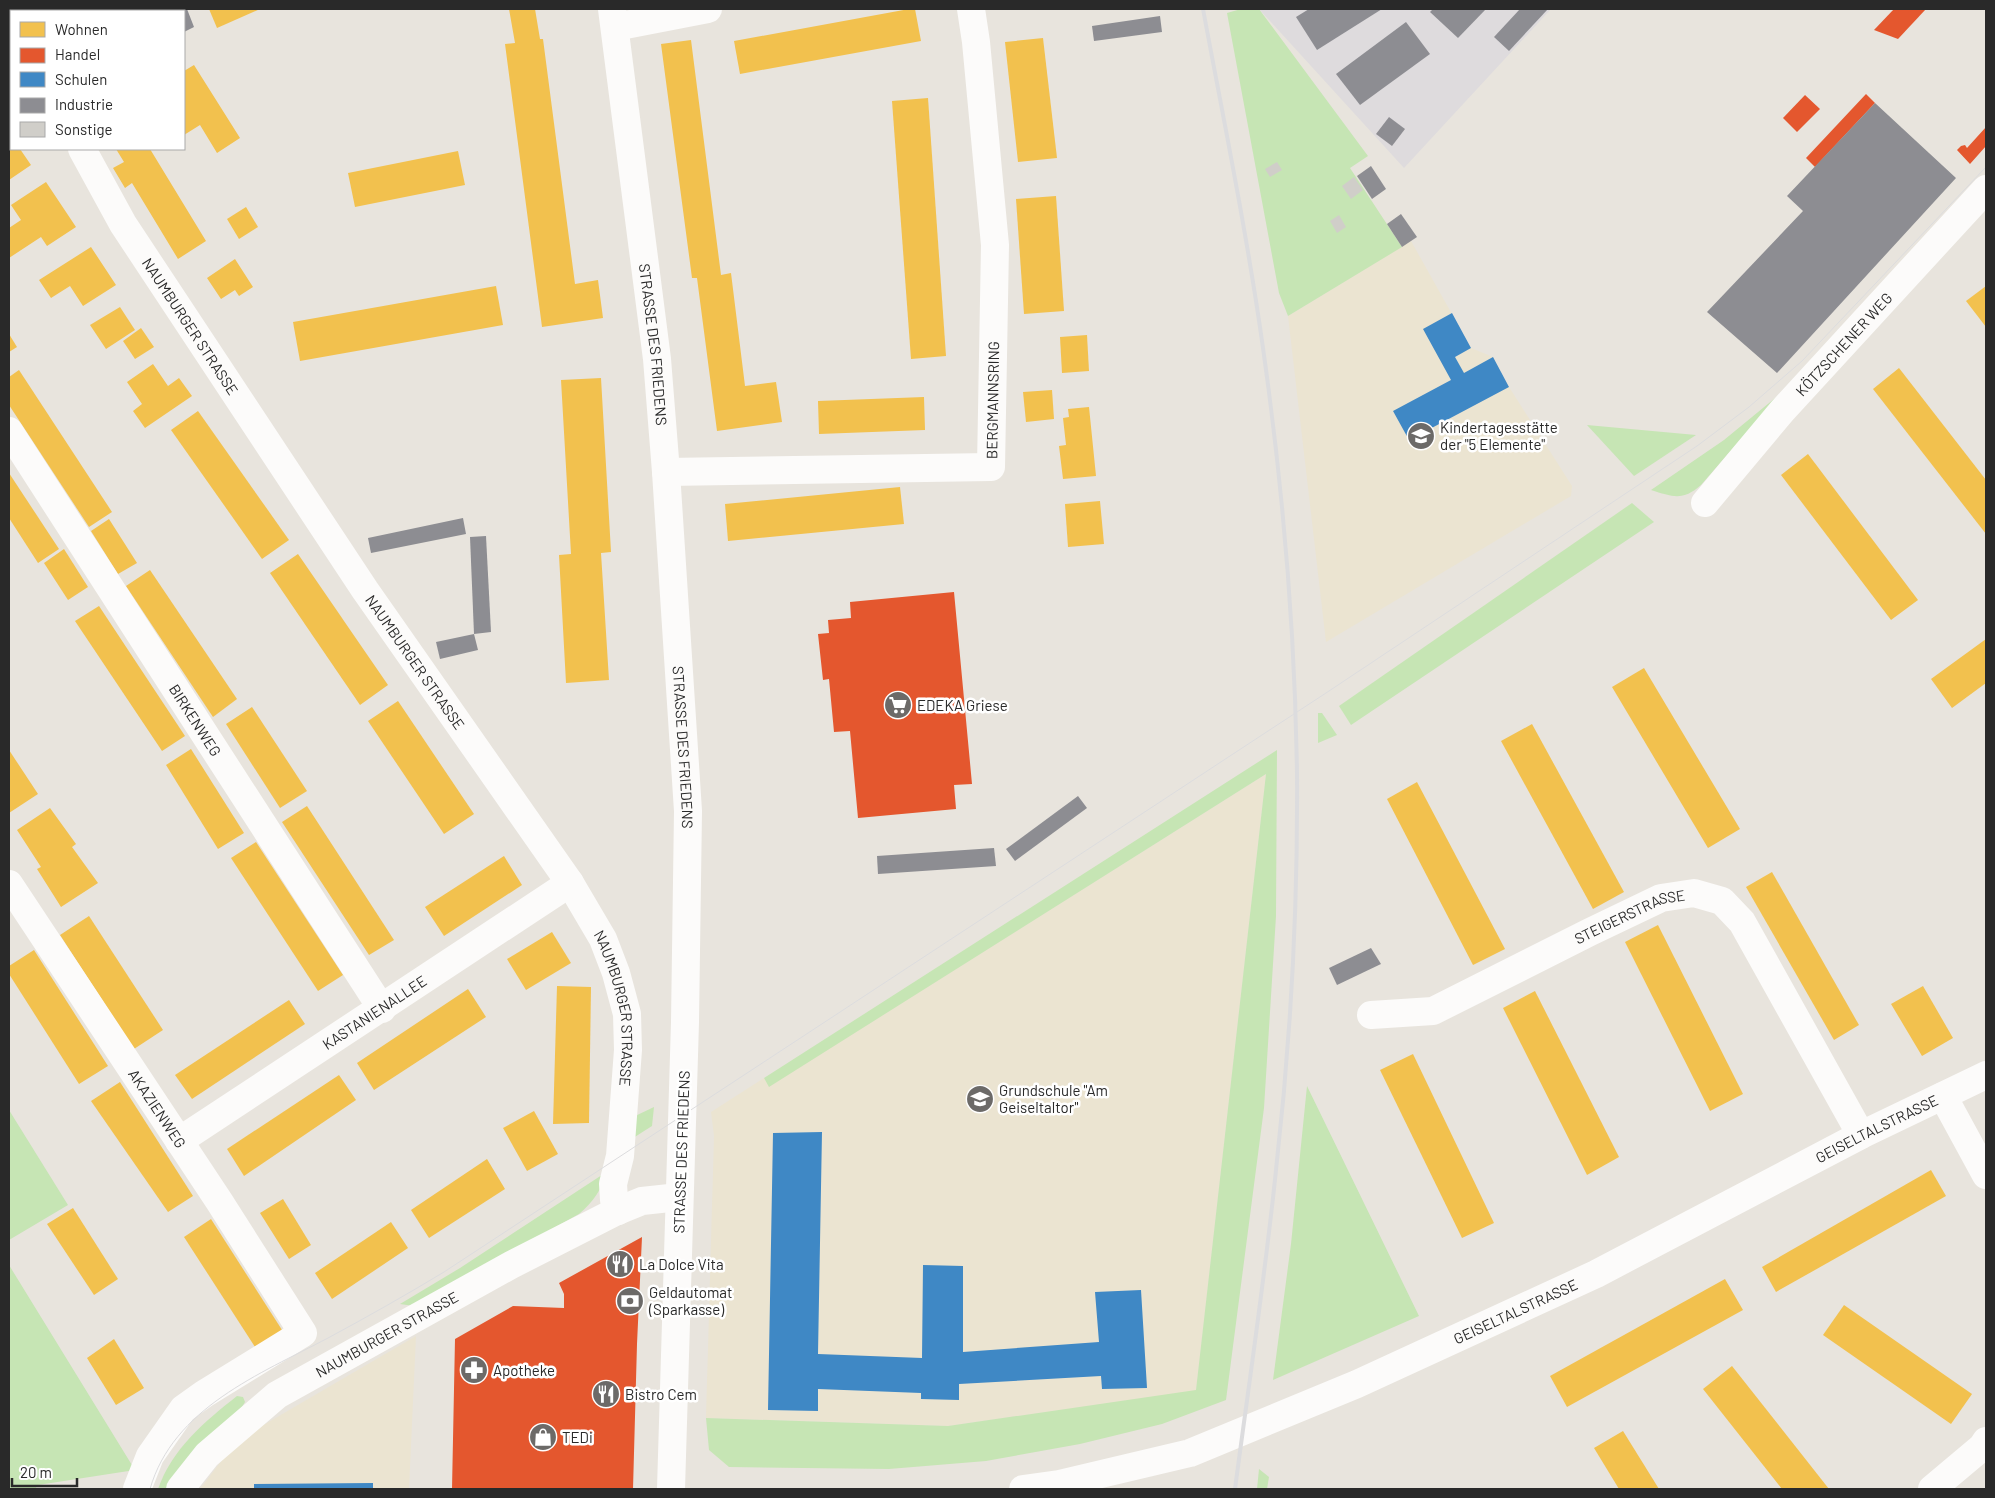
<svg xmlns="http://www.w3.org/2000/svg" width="1995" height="1498" font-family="Barlow,sans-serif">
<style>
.industrial{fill:#dedbdd}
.education{fill:#ebe4d1}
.green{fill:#c6e5b4}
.homes{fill:#f2c14e}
.shops{fill:#e4572e}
.schools{fill:#3f88c5}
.industry{fill:#8d8d92}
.building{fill:#d0cec9}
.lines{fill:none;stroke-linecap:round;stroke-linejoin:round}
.minor{stroke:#fcfbfa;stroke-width:28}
.tram{stroke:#dcdcde;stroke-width:1}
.rail{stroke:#dcdcde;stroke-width:4}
.labels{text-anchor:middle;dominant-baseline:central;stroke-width:5;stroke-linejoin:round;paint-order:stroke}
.street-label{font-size:15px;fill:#292929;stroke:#fff}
.poi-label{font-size:15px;fill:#292929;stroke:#fff;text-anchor:start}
</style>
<rect width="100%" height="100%" fill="#e8e4dd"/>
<path class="industrial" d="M1259,9H1551L1404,168Z"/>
<g class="education">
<path d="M1411,241L1471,348L1493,357L1509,387L1572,486L1571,496L1326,642L1288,316Z"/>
<path d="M1266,774L1196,1391L948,1426L706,1418L714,1136L711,1112L764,1078L769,1086Z"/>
<path d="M416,1336L409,1489H200L229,1451L255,1430Z"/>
</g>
<g class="green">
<path d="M1241,9H1259L1368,156L1350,168L1402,247L1288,316L1279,293L1227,13Z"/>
<path d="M1780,394L1701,485C1683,501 1673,497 1651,490L1724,440Z"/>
<path d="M1587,425L1696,435L1634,476Z"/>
<path d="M1632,503L1654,522L1351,725L1339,706Z"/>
<path d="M1318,713H1322L1337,735L1318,743Z"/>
<path d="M1277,750L1276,916L1264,1108L1226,1400L1162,1424L1080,1444L986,1461L889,1469L729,1467L709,1450L706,1418L948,1426L1196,1390L1266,774L769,1087L764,1078Z"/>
<path d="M1307,1086L1419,1316L1273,1380L1291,1244Z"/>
<path d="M654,1107L652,1126L630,1140L633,1117Z"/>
<path d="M9,1110L68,1205L9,1240Z"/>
<path d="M608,1171C601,1190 594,1201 579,1214L414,1306L400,1304L460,1268Z"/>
<path d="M9,1265L135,1470L38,1485L35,1489H9Z"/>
<path d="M237,1396L243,1397L245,1402L240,1410L168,1489H158C172,1449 204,1422 237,1396Z"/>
<path d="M1259,1469L1269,1477L1267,1489H1257Z"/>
</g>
<g class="homes">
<path d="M209,9H260L217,28Z"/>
<path d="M509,9H535L540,39H543L575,284L598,280L603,318L542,327L505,44L515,43Z"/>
<path d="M909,9H915L921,41L740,74L734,41Z"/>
<path d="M1043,38L1057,158L1018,162L1005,42Z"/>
<path d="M691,40L721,275L731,273L745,386L776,382L782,422L717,431L697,278H692L661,44Z"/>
<path d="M194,65L240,138L217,153L200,125L184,135V71Z"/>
<path d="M928,98L946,356L911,359L892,101Z"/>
<path d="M9,132L11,136V149H20L31,165L9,180Z"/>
<path d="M116,149H150L206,241L178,259L132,183L125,188L113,168L124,162Z"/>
<path d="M458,151L465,185L355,207L348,173Z"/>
<path d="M46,182L76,227L47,246L41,237L9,258V228L21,220L11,205Z"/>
<path d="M1056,196L1064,311L1024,314L1016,199Z"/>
<path d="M246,207L258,227L239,239L227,219Z"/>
<path d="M91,247L116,285L83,306L70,286L51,298L39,280Z"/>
<path d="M235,259L253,287L239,296L235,290L221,299L207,278Z"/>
<path d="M496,286L503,325L300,361L293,322Z"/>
<path d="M1986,286V327L1966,301Z"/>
<path d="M120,307L135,330L106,349L90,325Z"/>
<path d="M141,328L154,347L135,359L123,341Z"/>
<path d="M9,334L17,347L9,352Z"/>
<path d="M1087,335L1089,371L1062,373L1060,337Z"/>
<path d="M153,364L168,386L179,378L192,396L145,428L133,411L142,404L127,382Z"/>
<path d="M1899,368L1986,480V534L1873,389Z"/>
<path d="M19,370L112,512L89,527L9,405V377Z"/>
<path d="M601,378L611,552L601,553L609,680L566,683L559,555L571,554L561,380Z"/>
<path d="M1052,390L1054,419L1026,422L1023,392Z"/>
<path d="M924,397L925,430L819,434L818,401Z"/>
<path d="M1089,407L1096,476L1063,479L1059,446L1066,445L1063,418L1069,417L1068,409Z"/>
<path d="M198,411L289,540L262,559L171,430Z"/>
<path d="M1808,454L1918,600L1891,620L1781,475Z"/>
<path d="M9,473L59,549L38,563L9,518Z"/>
<path d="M900,487L904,524L728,541L725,504Z"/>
<path d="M1100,501L1104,544L1068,547L1065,504Z"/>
<path d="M109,519L137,563L118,574L91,531Z"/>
<path d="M64,549L88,587L68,600L44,563Z"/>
<path d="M298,554L388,685L360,705L270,573Z"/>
<path d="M150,570L237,699L213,717L126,586Z"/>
<path d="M99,606L185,736L162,751L75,621Z"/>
<path d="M1986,639V683L1952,708L1931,679Z"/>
<path d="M1644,668L1740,829L1708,848L1612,687Z"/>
<path d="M398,701L474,814L444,834L368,721Z"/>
<path d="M252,707L307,791L280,808L226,724Z"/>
<path d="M1532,724L1624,892L1593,909L1501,741Z"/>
<path d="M191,749L244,833L218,849L166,765Z"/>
<path d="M9,750L38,794L9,813Z"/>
<path d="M1417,782L1505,949L1473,965L1387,799Z"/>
<path d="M307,806L394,940L369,955L282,822Z"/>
<path d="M50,808L76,844L72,847L98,883L61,907L37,869L41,867L17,830Z"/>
<path d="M256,842L343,975L318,991L231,858Z"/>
<path d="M504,856L522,885L444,936L425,907Z"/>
<path d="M1772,872L1859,1025L1834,1040L1746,887Z"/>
<path d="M89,916L163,1030L134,1049L60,935Z"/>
<path d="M1658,925L1743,1094L1710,1111L1625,942Z"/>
<path d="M552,932L571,963L526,990L507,959Z"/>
<path d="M34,950L108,1066L79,1084L9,974V966Z"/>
<path d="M557,986L591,987L589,1123L553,1124Z"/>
<path d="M1923,986L1953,1038L1922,1056L1891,1004Z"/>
<path d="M468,989L486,1017L374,1090L357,1063Z"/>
<path d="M1535,991L1619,1157L1587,1175L1503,1008Z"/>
<path d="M289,1000L305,1024L192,1099L175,1075Z"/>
<path d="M1413,1054L1494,1223L1462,1238L1380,1070Z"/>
<path d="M339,1075L356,1100L244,1176L227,1149Z"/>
<path d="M120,1082L193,1196L168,1212L91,1101Z"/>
<path d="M534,1111L558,1154L527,1171L503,1128Z"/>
<path d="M487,1159L505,1189L429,1238L411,1210Z"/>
<path d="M1931,1170L1946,1196L1776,1292L1762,1267Z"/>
<path d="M283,1199L311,1245L289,1259L260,1213Z"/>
<path d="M73,1208L118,1279L94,1295L47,1224Z"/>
<path d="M211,1219L284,1333L257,1350L184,1237Z"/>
<path d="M391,1222L408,1248L332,1299L315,1273Z"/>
<path d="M1725,1279L1743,1310L1567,1407L1550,1376Z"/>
<path d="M1844,1305L1972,1394L1951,1424L1823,1335Z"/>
<path d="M114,1339L144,1388L116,1405L87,1358Z"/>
<path d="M1732,1366L1829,1489H1782L1703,1389Z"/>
<path d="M1623,1431L1659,1489H1619L1594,1448Z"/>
</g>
<g class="shops">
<path d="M1894,9H1926L1898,39L1874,30Z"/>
<path d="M1866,94L1875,103L1815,167L1806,158Z"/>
<path d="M1805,95L1820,109L1797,132L1783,118Z"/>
<path d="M1986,127V146L1970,164L1957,150L1961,146L1965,145L1967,148Z"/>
<path d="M954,592L972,784L954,785L956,809L858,818L850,731L834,732L829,679L823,680L818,634L829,633L828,620L851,618L850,602Z"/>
<path d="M642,1237L637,1344L633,1489H452L455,1339L513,1306L564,1308V1294L559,1283Z"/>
</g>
<g class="schools">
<path d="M1452,313L1471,348L1455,357L1464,373L1493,357L1509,387L1409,440L1393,411L1451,380L1423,329Z"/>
<path d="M822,1132L818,1354L922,1358L923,1265L963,1266V1352L1099,1342L1095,1292L1141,1290L1147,1388L1102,1389L1101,1376L959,1384V1400L921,1399V1393L818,1389V1411L768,1410L773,1133Z"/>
<path d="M373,1483V1489H254V1484Z"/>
</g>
<g class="industry">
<path d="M146,9H187L194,27L184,32V11H148Z"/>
<path d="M1309,9H1382L1317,50L1296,17Z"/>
<path d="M1433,9H1486L1458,38L1430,12Z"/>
<path d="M1520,9H1548L1509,51L1494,37Z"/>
<path d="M1160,16L1162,32L1094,41L1092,26Z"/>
<path d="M1406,22L1430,54L1360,105L1336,74Z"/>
<path d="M1875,103L1956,178L1777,373L1707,312L1803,211L1787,196Z"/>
<path d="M1389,117L1405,129L1392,146L1376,134Z"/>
<path d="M1371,166L1386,189L1372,199L1357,176Z"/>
<path d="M1401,214L1417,237L1402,247L1387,224Z"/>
<path d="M463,518L466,534L371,553L368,538Z"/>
<path d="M486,536L491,632L474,634L470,537Z"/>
<path d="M474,634L478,650L440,659L436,642Z"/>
<path d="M1078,796L1087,808L1015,861L1006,849Z"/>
<path d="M994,848L996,866L878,874L877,856Z"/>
<path d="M1371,948L1381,964L1337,985L1329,968Z"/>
</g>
<g class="building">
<path d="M1277,162L1282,170L1270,177L1265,169Z"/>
<path d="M1354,177L1363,190L1351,199L1342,186Z"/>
<path d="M1339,215L1346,227L1337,233L1330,221Z"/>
</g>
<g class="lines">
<g class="minor">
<path d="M47,9V11"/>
<path id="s1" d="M612,9L657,359L666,472L688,811L685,1022L671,1489"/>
<path d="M122,11L127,9"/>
<path d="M615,27L708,9"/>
<path d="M9,78L11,76"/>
<path id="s2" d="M82,149L123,224L365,590L570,883L603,939L616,973L627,1014L628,1050L620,1156L613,1184L614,1200L618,1211"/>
<path id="s3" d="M9,431L382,1009"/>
<path id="s4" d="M666,472L991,467L995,245L976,42L971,9"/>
<path id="s5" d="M1705,503L1782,411L1986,189"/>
<path id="s6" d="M9,884L219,1201L303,1333L204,1394L183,1409L150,1456L137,1489"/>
<path id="s7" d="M1371,1015L1433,1011L1590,932L1661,898L1694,893L1722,901L1742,922L1861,1135"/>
<path d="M1943,1096L1986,1175"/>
<path id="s8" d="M179,1141L570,883"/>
<path id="s9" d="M180,1489L207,1455L277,1395L511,1265L615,1212L642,1201L679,1197"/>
<path id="s10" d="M1023,1489L1059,1484L1190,1453L1357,1384L1596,1274L1861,1135L1986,1075"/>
<path d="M1932,1489L1982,1447L1986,1441"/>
</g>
<path class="tram" d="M150,1489C173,1408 260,1374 328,1338C367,1317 406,1295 444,1272L1329,691L1697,446L1749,407L1802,361L1986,167"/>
<path class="rail" d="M1203,9C1224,122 1247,234 1263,348C1283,489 1295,631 1297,773C1298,906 1291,1038 1276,1170C1265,1277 1249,1383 1235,1489"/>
</g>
<defs>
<g id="school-disc" transform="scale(1.4375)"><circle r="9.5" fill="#6c6a68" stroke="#fff"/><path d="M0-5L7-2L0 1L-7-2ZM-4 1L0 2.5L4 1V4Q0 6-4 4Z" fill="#fff"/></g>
<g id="supermarket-disc" transform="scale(1.4375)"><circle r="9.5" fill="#6c6a68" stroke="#fff"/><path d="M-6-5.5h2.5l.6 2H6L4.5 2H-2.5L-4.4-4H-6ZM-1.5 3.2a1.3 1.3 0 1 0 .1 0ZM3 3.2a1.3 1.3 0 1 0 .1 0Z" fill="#fff"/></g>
<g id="restaurant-disc" transform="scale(1.4375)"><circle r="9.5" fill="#6c6a68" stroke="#fff"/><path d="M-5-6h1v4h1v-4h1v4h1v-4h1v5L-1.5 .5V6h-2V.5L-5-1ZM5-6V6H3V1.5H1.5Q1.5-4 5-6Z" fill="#fff"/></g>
<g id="bank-disc" transform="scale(1.4375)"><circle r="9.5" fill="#6c6a68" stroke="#fff"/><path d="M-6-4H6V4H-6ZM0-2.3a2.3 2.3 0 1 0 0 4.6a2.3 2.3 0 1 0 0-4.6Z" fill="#fff"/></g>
<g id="pharmacy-disc" transform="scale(1.4375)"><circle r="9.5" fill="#6c6a68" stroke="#fff"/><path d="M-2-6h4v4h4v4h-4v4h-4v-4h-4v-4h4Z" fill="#fff"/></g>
<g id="shop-disc" transform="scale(1.4375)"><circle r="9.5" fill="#6c6a68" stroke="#fff"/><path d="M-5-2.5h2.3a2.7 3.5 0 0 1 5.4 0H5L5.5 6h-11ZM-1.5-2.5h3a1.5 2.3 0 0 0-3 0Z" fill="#fff"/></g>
</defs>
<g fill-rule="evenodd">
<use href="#school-disc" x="1421" y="436"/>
<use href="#supermarket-disc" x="898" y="705"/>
<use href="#school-disc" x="980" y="1099"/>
<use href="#restaurant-disc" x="620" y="1264"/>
<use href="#bank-disc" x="630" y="1301"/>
<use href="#pharmacy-disc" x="474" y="1370"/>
<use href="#restaurant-disc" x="606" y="1394"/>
<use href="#shop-disc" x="543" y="1437"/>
</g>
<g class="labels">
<g class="street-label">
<text stroke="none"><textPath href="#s2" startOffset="208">NAUMBURGER STRASSE</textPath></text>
<text stroke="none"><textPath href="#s1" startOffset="338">STRASSE DES FRIEDENS</textPath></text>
<text stroke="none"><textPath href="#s5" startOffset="211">KÖTZSCHENER WEG</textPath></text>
<text stroke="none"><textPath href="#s4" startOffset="392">BERGMANNSRING</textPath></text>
<text stroke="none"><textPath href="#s2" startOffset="612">NAUMBURGER STRASSE</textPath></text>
<text stroke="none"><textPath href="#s3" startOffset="344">BIRKENWEG</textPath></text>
<text stroke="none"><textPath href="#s1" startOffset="742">STRASSE DES FRIEDENS</textPath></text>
<text stroke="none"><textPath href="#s7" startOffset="281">STEIGERSTRASSE</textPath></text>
<text stroke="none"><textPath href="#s2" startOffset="1018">NAUMBURGER STRASSE</textPath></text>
<text stroke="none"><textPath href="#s8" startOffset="234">KASTANIENALLEE</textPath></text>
<text stroke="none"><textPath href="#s6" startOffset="269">AKAZIENWEG</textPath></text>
<text stroke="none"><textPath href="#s10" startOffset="931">GEISELTALSTRASSE</textPath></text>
<text transform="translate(681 1152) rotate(-88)">STRASSE DES FRIEDENS</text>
<text stroke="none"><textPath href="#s10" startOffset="526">GEISELTALSTRASSE</textPath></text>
<text stroke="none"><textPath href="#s9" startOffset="261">NAUMBURGER STRASSE</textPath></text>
</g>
<g class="poi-label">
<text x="1440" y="427">Kindertagesstätte<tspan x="1440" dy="17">der "5 Elemente"</tspan></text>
<text x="917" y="705">EDEKA Griese</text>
<text x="999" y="1090">Grundschule "Am<tspan x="999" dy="17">Geiseltaltor"</tspan></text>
<text x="639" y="1264">La Dolce Vita</text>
<text x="649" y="1292">Geldautomat<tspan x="649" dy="17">(Sparkasse)</tspan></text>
<text x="493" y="1370">Apotheke</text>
<text x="625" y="1394">Bistro Cem</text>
<text x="562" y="1437">TEDi</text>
</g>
</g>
<rect width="1995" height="1498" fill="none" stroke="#292929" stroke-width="20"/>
<rect x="10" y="10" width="175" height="140" fill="#ffffff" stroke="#a9a9a9"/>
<rect x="20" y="22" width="25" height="15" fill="#f2c14e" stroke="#a9a9a9"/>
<text x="55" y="35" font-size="15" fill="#292929">Wohnen</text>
<rect x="20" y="48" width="25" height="15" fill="#e4572e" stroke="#a9a9a9"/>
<text x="55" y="60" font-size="15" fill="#292929">Handel</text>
<rect x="20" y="72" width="25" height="15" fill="#3f88c5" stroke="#a9a9a9"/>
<text x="55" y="85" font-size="15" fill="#292929">Schulen</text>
<rect x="20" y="98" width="25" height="15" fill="#8d8d92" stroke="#a9a9a9"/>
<text x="55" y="110" font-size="15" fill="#292929">Industrie</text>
<rect x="20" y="122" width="25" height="15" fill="#d0cec9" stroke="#a9a9a9"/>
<text x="55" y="135" font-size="15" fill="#292929">Sonstige</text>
<path d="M12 1478v8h65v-8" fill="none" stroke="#292929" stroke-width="2.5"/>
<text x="20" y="1478" font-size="15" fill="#292929" stroke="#ffffff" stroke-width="4" paint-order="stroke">20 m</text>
</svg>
